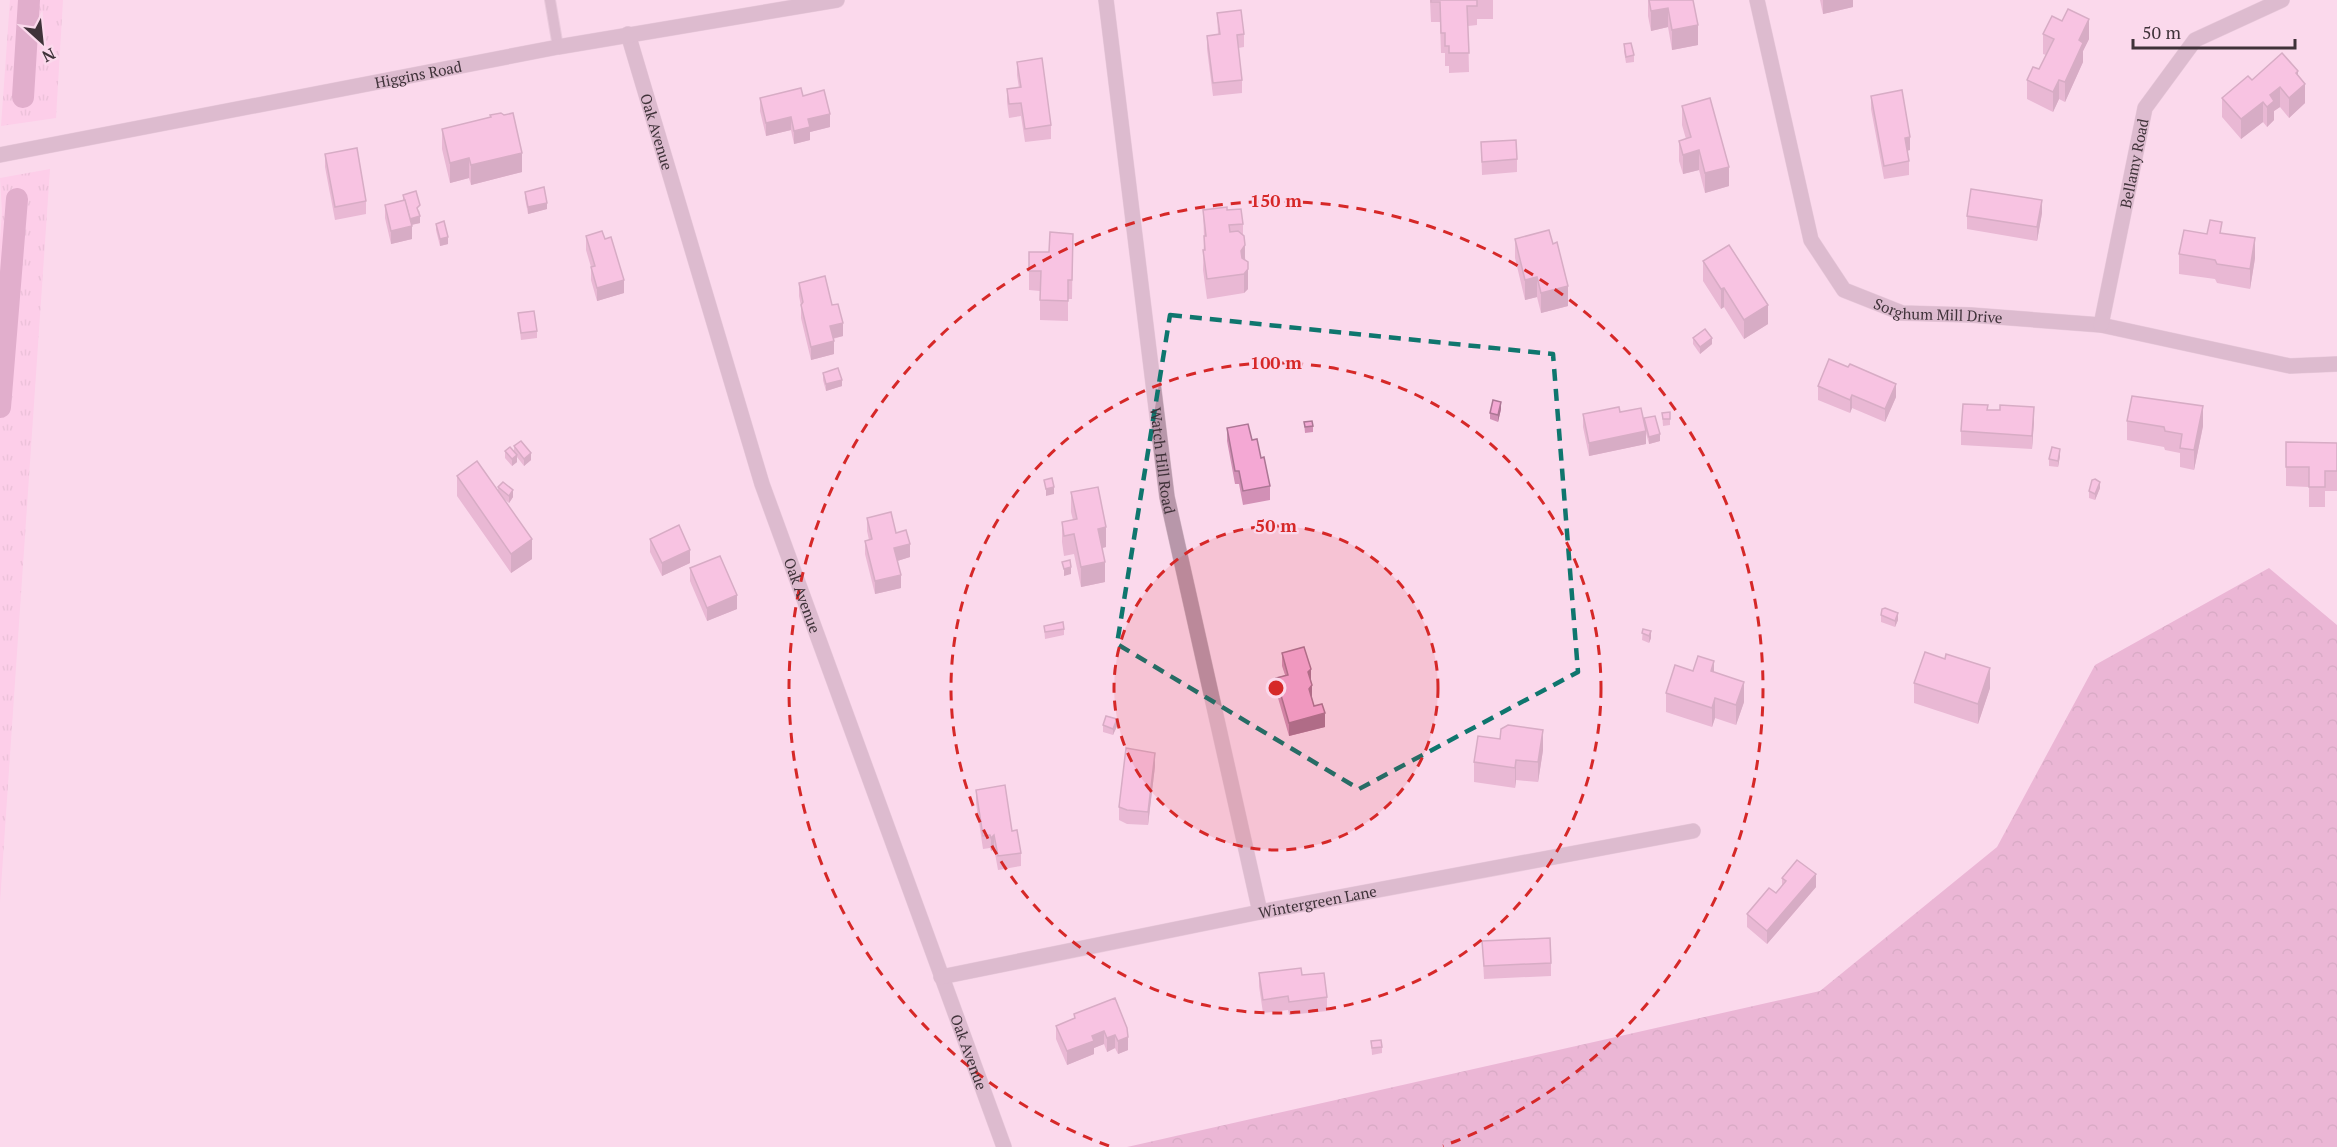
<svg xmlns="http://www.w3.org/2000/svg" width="2337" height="1147" font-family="'PT Serif',serif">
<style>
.grass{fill:url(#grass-tufts)}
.forest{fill:url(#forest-crowns)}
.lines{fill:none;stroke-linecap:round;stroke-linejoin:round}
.canal{stroke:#c17aa5;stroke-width:22}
.lane-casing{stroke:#d5b8c8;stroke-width:12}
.street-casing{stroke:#d5b8c8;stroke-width:16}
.lane{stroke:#b897aa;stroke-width:10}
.street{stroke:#b897aa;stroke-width:15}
.wall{fill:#d290b6}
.shaded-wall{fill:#ab7694}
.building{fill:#f4a8d4;stroke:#ab7694;stroke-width:1.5}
.marked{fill:none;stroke:#0f766e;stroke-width:4.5;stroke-dasharray:12 8;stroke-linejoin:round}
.ring{fill:none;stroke:#d62828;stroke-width:3;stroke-dasharray:10 8}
.labels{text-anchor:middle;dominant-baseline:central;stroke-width:4.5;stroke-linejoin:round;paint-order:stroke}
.street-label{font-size:15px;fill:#3f3239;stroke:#fbd9ec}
.centre{fill:#d62828;stroke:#fbd9ec;stroke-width:3}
.ring-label{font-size:18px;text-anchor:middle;font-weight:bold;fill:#d62828;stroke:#fbd9ec;stroke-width:4.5;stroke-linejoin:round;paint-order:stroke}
</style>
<defs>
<pattern id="grass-tufts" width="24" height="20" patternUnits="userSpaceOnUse" patternTransform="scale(1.5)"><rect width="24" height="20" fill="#fec1e4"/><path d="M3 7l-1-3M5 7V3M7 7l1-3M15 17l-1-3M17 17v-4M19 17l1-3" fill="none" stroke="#dba6c4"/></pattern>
<pattern id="forest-crowns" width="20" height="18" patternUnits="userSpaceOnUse" patternTransform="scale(1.5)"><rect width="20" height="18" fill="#d78db9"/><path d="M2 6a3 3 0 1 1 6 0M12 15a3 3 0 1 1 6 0" fill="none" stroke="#b07497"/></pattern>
</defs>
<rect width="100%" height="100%" fill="#fbd9ec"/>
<g class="grass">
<path d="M10,0H63L56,118L1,126Z"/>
<path d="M50,169L0,902V240L2,212L0,178Z"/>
</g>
<path class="forest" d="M2269,568L2337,625V1147H1127L1820,991L1997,847L2095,665Z"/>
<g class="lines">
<g class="canal">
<path d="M23,97L29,0"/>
<path d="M0,407L17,199"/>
</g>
<g class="lane-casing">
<path id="lane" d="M550,0L558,47"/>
</g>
<g class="street-casing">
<g id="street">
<path id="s1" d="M1106,0L1167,497L1260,912"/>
<path id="s2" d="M1757,0L1811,240L1844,290L1902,313L1971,315L2101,325L2290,366L2337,364"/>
<path id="s3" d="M628,34L762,484L1004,1147"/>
<path id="s4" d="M0,155L558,47L837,0"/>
<path id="s5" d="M2101,325L2145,108L2195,40L2282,0"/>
<path id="s6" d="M941,977L1260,912L1693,831"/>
</g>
</g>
<use href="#lane" class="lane"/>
<use href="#street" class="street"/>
</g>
<g class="wall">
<path d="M1430,0H1493V19H1477V25L1468,26L1469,72L1449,73V66H1445V53H1441L1440,22H1431Z"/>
<path d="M1648,0H1693L1698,45L1672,50L1668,27L1651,31L1648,16Z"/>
<path d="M1820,0H1853V7L1823,14Z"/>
<path d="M1217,13L1244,34V47L1238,48L1242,80V93L1213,96L1207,49V36L1218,34Z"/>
<path d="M2043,34L2089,39L2083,51V62L2065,102L2059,99L2053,112L2027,99V80L2039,69L2046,55L2043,54Z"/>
<path d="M1624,44L1634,55V62L1626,63L1624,51Z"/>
<path d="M1017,62L1051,125V139L1025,142L1021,116L1009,118L1007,102V89L1019,88L1017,75Z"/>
<path d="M2298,75L2305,103L2289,118L2280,107L2274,111V120L2267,127L2263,122L2241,139L2222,117V98L2252,80Z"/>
<path d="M803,96L830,127L810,132V140L794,144L791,130L766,136L760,111V98Z"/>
<path d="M1871,96L1910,150L1907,151L1909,161V175L1884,179L1871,109Z"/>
<path d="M1682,106L1729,186L1705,193L1699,170L1683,174L1679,161V141L1686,139L1682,125Z"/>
<path d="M490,115L522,172L471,185L469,178L450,183L442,149V129L490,118Z"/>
<path d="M1481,142L1517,159V172L1482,175Z"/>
<path d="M325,154L366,201V214L335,220L325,167Z"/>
<path d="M525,192L547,209L528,214L525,198Z"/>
<path d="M403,195L420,212L419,213L420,223L412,225V239L391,244L385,218V205L403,200Z"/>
<path d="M1203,210H1227L1243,224V235L1248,289L1244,293L1207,299L1203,270L1204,237Z"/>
<path d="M2042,213L2037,241L1967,229V216Z"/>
<path d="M436,224L448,244L440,246L436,230Z"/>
<path d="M2222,233L2255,258L2250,289L2217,283L2215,279L2179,274V254L2207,234Z"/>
<path d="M1073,234L1072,299H1068V321L1040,320V291L1029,290V252H1049Z"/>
<path d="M586,236L605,239L624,293L597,301L591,280V267L586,250Z"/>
<path d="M1515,239L1553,244L1568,306L1541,313L1537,297L1525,300L1515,258Z"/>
<path d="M1703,261L1768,324L1744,339L1724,307L1721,309L1703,281Z"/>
<path d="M799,283L832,305L843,336L833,339L834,354L811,360L801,318V306L799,296Z"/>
<path d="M518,313L537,331V338L521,340Z"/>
<path d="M1693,338L1712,344L1700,354L1693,344Z"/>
<path d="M823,373L842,386L826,391L823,380Z"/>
<path d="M1818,386L1896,397L1885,422L1852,408L1850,413L1818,400Z"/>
<path d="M1501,409L1498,422L1490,419V413Z"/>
<path d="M1988,410H2000L2034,420L2032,449L1961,445V431Z"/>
<path d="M1620,412L1644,420L1660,441L1649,444L1646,433V444L1589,456L1583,427V414Z"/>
<path d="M1670,412V425L1663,426L1662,413Z"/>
<path d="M2127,421L2203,426L2194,470L2180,467V453L2165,450L2164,447L2127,440Z"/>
<path d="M1304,422L1313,426V432L1305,433Z"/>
<path d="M1227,428L1252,440L1261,458L1270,486V500L1243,505L1239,484H1235L1227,441Z"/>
<path d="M2286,442L2337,443V491H2325V507H2309V487L2286,486Z"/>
<path d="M514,446L531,460L524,466L517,457V462L512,466L505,458V451H514Z"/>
<path d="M2060,456L2058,467L2049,466V459Z"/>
<path d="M457,476L498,491V487L513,497L509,503L503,498L532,559L511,573L457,496Z"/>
<path d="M2100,488L2095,500L2089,498V491Z"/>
<path d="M1071,492L1106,547L1102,548L1105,582L1081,587L1074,554L1064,556L1062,542V522L1073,520L1071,512Z"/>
<path d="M867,518L896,533L910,557L897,561L901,588L875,594L865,554V541L869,540L867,531Z"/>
<path d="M650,539L690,563L662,576L650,552Z"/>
<path d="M690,568L737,609L707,621L690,581Z"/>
<path d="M1881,615L1898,620L1895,627L1881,622Z"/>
<path d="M1044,626L1064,629V635L1045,639Z"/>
<path d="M1643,629L1651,638L1649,643L1642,640Z"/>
<path d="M1282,653L1311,682L1312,699L1314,706L1325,727L1289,736L1276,691V678L1285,675L1282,666Z"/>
<path d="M1693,671L1714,672L1744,702L1736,725L1715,718L1712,727L1666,712V693Z"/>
<path d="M1914,683L1990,688L1978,724L1914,703Z"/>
<path d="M1103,725L1117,726L1113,735L1103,732Z"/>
<path d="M1500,739L1543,750L1538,782L1516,780L1515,788L1474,782V762Z"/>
<path d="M1155,766L1148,825L1127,824L1119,820V807Z"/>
<path d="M976,790L1012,831L1021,853V866L998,870L994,848L991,851L990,848L983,849L976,803Z"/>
<path d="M1782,878L1816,887L1767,944L1747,927V914L1776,893L1782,886Z"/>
<path d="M1482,941L1551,963V976L1484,979Z"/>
<path d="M1259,973L1302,975L1327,997V1011L1289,1015L1288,1010L1263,1013L1259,986Z"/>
<path d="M1115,998L1128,1050L1118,1054L1115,1048L1107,1052L1104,1044L1094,1048V1054L1067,1065L1056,1039V1026L1074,1019V1014Z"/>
<path d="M1371,1041L1382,1047V1053L1372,1055Z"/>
</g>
<g class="shaded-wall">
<path d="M1823,0H1853V7L1823,14Z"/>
<path d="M1668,8V27L1651,31V11Z"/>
<path d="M2089,19V39L2083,51V62L2065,102V82L2079,40Z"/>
<path d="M1698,25V45L1672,50V30Z"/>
<path d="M2298,71V90L2305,84V103L2289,118V98L2296,73Z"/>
<path d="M2059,80V99L2053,112V92Z"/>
<path d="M2280,87V107L2274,111V120L2267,127V107L2270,95Z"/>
<path d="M2263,102V122L2241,139V119Z"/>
<path d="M830,114V127L810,132V140L794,144V131L808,119Z"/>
<path d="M791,117V130L766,136V123Z"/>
<path d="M1910,137V150L1905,151V138Z"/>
<path d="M1699,150V170L1683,174V155Z"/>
<path d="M522,153V172L471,185V165Z"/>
<path d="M469,158V178L450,183V163Z"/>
<path d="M1729,167V186L1705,193V173Z"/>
<path d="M2042,200V213L2037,241V227Z"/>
<path d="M547,203V209L528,214V207Z"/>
<path d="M420,216V223L410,225V219Z"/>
<path d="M412,226V239L391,244V231Z"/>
<path d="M448,237V244L440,246V239Z"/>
<path d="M2255,238V258L2250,289V269Z"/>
<path d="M1245,245V264L1241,271V251Z"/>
<path d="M1248,269V289L1244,293V274Z"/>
<path d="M1537,277V297L1525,300V280Z"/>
<path d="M624,280V293L597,301V288Z"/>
<path d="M1568,286V306L1541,313V293Z"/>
<path d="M1724,288V307L1721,309V289Z"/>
<path d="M1768,305V324L1744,339V320Z"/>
<path d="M843,323V336L830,339V326Z"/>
<path d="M1712,338V344L1700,354V347Z"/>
<path d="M834,341V354L811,360V347Z"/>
<path d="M842,380V386L826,391V384Z"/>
<path d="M1896,384V397L1885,422V409Z"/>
<path d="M1852,395V408L1850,413V400Z"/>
<path d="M1501,402V409L1498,422V415Z"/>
<path d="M2203,406V426L2194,470V450Z"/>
<path d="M2034,407V420L2032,449V436Z"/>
<path d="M1646,431V444L1589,456V443Z"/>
<path d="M1660,434V441L1649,444V437Z"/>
<path d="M2060,449V456L2058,467V461Z"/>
<path d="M531,453V460L524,466V459Z"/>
<path d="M517,455V462L512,466V459Z"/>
<path d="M2100,482V488L2095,500V494Z"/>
<path d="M1054,487V494L1046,496V489Z"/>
<path d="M513,490V497L509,503V496Z"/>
<path d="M1106,527V547L1098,549V529Z"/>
<path d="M532,539V559L511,573V554Z"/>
<path d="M910,544V557L894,562V548Z"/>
<path d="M690,550V563L662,576V563Z"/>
<path d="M1105,562V582L1081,587V567Z"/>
<path d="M1071,567V574L1064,576V569Z"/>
<path d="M901,575V588L875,594V581Z"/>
<path d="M737,595V609L707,621V608Z"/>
<path d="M1898,613V620L1895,627V621Z"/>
<path d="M1651,631V638L1649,643V636Z"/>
<path d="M1714,661V681L1711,671Z"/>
<path d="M1990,668V688L1978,724V704Z"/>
<path d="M1311,669V683L1308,672Z"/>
<path d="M1744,682V702L1736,725V705Z"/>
<path d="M1312,685V699L1309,689Z"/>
<path d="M1715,698V718L1712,727V708Z"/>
<path d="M1325,713V727L1289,736V723Z"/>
<path d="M1117,719V726L1113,735V729Z"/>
<path d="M1543,730V750L1538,782V762Z"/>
<path d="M1155,753V766L1148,825V812Z"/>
<path d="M1516,760V780L1515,788V768Z"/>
<path d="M994,835V848L991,851V838Z"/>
<path d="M1816,874V887L1767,944V931Z"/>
<path d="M1104,1031V1044L1094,1048V1054L1067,1065V1051L1092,1036Z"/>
<path d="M1115,1035V1048L1107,1052V1038Z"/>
<path d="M1128,1037V1050L1118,1054V1041Z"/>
</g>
<g class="building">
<path d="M1431,0H1477V6H1467L1469,53H1449V46H1445V33H1441L1440,2H1431Z"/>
<path d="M1649,0H1693L1698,25L1672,30L1668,8L1651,11Z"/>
<path d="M2068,9L2089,19L2079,40L2083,43L2065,82L2059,80L2053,92L2027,80L2033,67L2039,69L2054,39L2043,34L2052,16L2062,21Z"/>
<path d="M1241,10L1244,34L1237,35L1242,80L1213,83L1207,36L1220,34L1217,13Z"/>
<path d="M1631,43L1634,55L1626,57L1624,44Z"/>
<path d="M2282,53L2298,71L2296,73L2305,84L2289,98L2280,87L2270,95L2274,101L2267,107L2263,102L2241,119L2222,98L2248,76L2252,80Z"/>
<path d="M1042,58L1051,125L1025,129L1021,103L1009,104L1007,89L1021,87L1017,62Z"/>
<path d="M801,88L803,96L824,90L830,114L808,119L810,127L794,131L791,117L766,123L760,98Z"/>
<path d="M1902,90L1910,137L1905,138L1909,161L1884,166L1871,96Z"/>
<path d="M1710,98L1729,167L1705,173L1699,150L1683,155L1679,141L1691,137L1682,106Z"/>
<path d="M501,113L504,115L513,113L522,153L471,165L469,158L450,163L442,129L491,117L490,115Z"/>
<path d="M1516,140L1517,159L1482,162L1481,142Z"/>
<path d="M357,148L366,201L335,207L325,154Z"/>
<path d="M544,187L547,203L528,207L525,192Z"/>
<path d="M1971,189L2042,200L2037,227L1967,216Z"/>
<path d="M416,191L420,205L417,208L420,216L410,219L403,195Z"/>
<path d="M405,200L412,226L391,231L385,205Z"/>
<path d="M1227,207V210L1241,209L1243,224L1229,225L1230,232L1238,231L1244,236L1245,245L1241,251L1242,258L1248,262V269L1244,274L1207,279L1203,250H1205L1204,236H1206L1203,210Z"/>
<path d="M2210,220L2222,222L2220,233L2255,238L2250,269L2217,264L2215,260L2179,254L2184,230L2207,234Z"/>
<path d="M444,221L448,237L440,239L436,224Z"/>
<path d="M1549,230L1553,244L1557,242L1568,286L1541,293L1537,277L1525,280L1515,239Z"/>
<path d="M602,231L605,239L611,237L624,280L597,288L591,267L595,266L586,236Z"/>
<path d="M1050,232L1073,234L1072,280H1068V301L1040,300L1041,271H1029V252H1049Z"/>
<path d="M1729,245L1768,305L1744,320L1724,288L1721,289L1703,261Z"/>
<path d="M825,276L832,305L838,304L843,323L830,326L834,341L811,347L801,305L803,302L799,283Z"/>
<path d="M534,311L537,331L521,333L518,313Z"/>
<path d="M1705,329L1712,338L1700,347L1693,338Z"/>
<path d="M1829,359L1848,367L1850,364L1896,384L1885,409L1852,395L1850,400L1818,386Z"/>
<path d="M838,368L842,380L826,384L823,373Z"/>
<path d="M2132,396L2203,406L2194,450L2180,448L2182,434L2165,431L2164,427L2127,421Z"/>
<path d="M1493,400L1501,402L1498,415L1490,413Z"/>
<path d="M1963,404L1988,405L1987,410H2000V405L2034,407L2032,436L1961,431Z"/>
<path d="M1619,407L1620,412L1641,408L1646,431L1589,443L1583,414Z"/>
<path d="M1670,412V419H1663L1662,413Z"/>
<path d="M1655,416L1660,434L1649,437L1644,418Z"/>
<path d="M1312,421L1313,426L1305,427L1304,422Z"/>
<path d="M1248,424L1252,440L1257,439L1261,458L1264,457L1270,486L1243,491L1239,471H1235L1227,428Z"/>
<path d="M521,441L531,453L524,459L514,446Z"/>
<path d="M2286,442L2337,443V471H2325V487H2309V467H2286Z"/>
<path d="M510,447L517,455L512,459L505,451Z"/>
<path d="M2052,447L2060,449L2058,461L2049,459Z"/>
<path d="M477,461L532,539L511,554L457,476Z"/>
<path d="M1052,478L1054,487L1046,489L1044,480Z"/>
<path d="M2095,479L2100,482L2095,494L2089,491L2092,480Z"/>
<path d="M503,482L513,490L509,496L498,487Z"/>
<path d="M1098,487L1106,527L1098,529L1105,562L1081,567L1074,534L1064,536L1062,522L1077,519L1071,492Z"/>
<path d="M891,512L896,533L906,530L910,544L894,548L901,575L875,581L865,541L872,539L867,518Z"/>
<path d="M679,525L690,550L662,563L650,539Z"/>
<path d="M720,556L737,595L707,608L690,568Z"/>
<path d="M1070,560L1071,567L1064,569L1062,562Z"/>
<path d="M1885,608L1898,613L1895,621L1881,615L1882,609Z"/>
<path d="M1063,622L1064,629L1045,632L1044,626Z"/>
<path d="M1643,629L1651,631L1649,636L1642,633Z"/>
<path d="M1304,647L1311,669L1308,672L1312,685L1309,689L1314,706L1322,704L1325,713L1289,723L1276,678L1288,675L1282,653Z"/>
<path d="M1925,652L1945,659L1946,654L1990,668L1978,704L1914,683Z"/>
<path d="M1698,656L1714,661L1711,671L1744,682L1736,705L1715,698L1712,708L1666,693L1675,665L1693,671Z"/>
<path d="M1106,716L1117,719L1113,729L1103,725Z"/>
<path d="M1508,725L1543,730L1538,762L1516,760L1515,768L1474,762L1478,736L1500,739L1501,729Z"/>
<path d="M1126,748L1155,753L1148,812L1127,810L1119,807Z"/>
<path d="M1005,785L1012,831L1017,830L1021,853L998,856L994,835L991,838L990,835L983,836L976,790Z"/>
<path d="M1797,860L1816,874L1767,931L1747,914L1769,888L1776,893L1786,881L1782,878Z"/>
<path d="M1550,938L1551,963L1484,966L1482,941Z"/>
<path d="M1301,968L1302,975L1324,973L1327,997L1289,1002L1288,996L1263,1000L1259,973Z"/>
<path d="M1115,998L1127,1028L1128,1037L1118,1041L1115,1035L1107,1038L1104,1031L1092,1036L1094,1041L1067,1051L1056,1026L1075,1018L1074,1014Z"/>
<path d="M1381,1040L1382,1047L1372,1048L1371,1041Z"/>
</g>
<path d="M0 0H2337V1147H0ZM1170,315L1553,354L1578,672L1359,789L1117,644Z" fill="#fbd9ec" fill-opacity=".55" fill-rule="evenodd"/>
<path class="marked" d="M1170,315L1553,354L1578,672L1359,789L1117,644Z"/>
<circle cx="1276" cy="688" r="162" fill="#d62828" fill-opacity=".12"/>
<g class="ring">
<circle cx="1276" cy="688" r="162"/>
<circle cx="1276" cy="688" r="325"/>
<path d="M1109 1146A487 487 0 1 1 1443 1146"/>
</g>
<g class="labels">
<g class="street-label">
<text stroke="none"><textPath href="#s4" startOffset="426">Higgins Road</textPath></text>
<text stroke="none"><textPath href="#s3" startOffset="102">Oak Avenue</textPath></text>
<text stroke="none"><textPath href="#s5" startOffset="165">Bellamy Road</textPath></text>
<text stroke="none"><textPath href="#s2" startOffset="404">Sorghum Mill Drive</textPath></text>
<text stroke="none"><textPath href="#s1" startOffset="464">Watch Hill Road</textPath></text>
<text stroke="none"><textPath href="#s3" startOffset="588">Oak Avenue</textPath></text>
<text stroke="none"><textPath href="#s6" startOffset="384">Wintergreen Lane</textPath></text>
<text stroke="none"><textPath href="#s3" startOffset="1074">Oak Avenue</textPath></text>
</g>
</g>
<circle cx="1276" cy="688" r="9" class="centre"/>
<g class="ring-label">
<text x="1276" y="207">150 m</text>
<text x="1276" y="369">100 m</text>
<text x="1276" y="532">50 m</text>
</g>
<g transform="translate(42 42) rotate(153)" stroke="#fbd9ec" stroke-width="4.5" paint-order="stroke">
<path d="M0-4.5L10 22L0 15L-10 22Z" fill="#3f3239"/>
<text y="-9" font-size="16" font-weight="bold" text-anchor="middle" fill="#3f3239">N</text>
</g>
<path d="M2133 39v9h162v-9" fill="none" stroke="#3f3239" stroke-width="3"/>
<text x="2142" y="39" font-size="18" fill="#3f3239" stroke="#fbd9ec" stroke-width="4.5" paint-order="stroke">50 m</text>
</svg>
